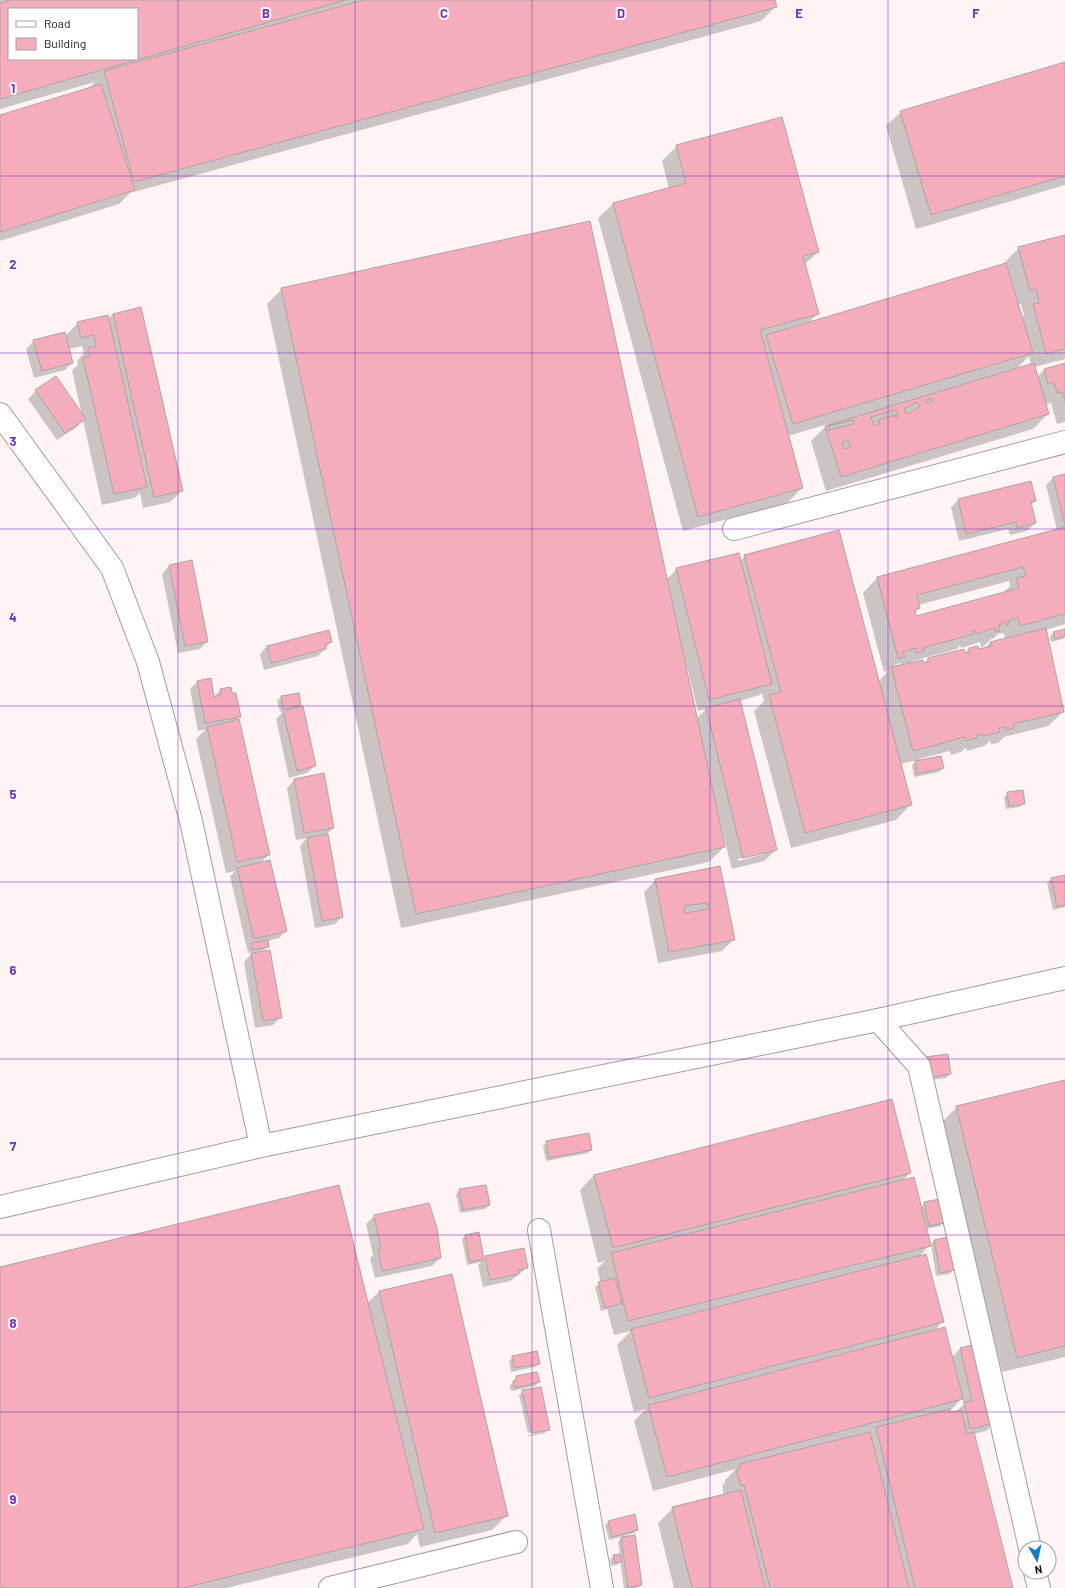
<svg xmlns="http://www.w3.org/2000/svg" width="1065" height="1588" font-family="Barlow,sans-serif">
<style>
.shadow{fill:#0003;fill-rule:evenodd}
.building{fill:#f5adbb;stroke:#ada4a5;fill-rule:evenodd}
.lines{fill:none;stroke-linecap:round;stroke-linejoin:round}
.minor-casing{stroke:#a59b9d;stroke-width:24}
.minor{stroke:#fff;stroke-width:22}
.grid{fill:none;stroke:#7b2cbf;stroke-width:1;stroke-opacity:0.55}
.grid-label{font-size:13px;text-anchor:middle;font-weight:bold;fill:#7b2cbf;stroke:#fff;stroke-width:4;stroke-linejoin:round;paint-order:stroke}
</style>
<rect width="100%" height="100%" fill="#fef4f6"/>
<g class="shadow">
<path d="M0,0H774L776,6L761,21L130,193L119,204L0,241V116L90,88V87L95,82L0,109ZM9,9H137V59H9Z"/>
<path d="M1065,63V185L916,229L886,126L901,112Z"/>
<path d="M677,146L818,252L804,265L818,314L808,323L1004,265V263L1019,248L1065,236V359L1034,367L1037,377L1044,370L1065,364V422L1057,424L1051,403L1045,404L1048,414L1033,429L826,491L811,441L828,424L788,436L802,488L787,503L683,531L598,218L613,204L669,189L662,161ZM1021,304L1024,315L1021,318L1017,305ZM1029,356L1031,365L1016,369Z"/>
<path d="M282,289L666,580L677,569L740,561L745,556L878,682L888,671L884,672L863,593L877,578L1057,530L1046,485L1054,477L1065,475V624L1045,630L1063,712L1048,726L1004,737L998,743L991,744L990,741L984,746L967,751L966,748L964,749L961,752L951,755L950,751L919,759V761L943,768L939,772L914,777L912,765L918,760L900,764L910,805L896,820L791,848L754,711L764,701L762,693L760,695L739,701L776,850L764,861L732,869L720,823H718L724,847L709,862L401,928L267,304ZM1009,581L1010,586L1002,594L915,617L914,613L919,608L918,605ZM1004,633L1005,639L990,643L985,649L978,650L969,648L964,654L928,659L923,664H910L913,661L957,649L960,645L961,648L980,642L981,647L984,646L992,638L993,639L998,634ZM900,663L901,666L892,668L896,664ZM687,667L698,711L706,709L696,719L685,668ZM764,852V854L738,861V859Z"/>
<path d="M113,314L182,491L170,502L143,508L140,493L134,498L102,505L83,420L77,427L57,440L28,399L36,391L82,416L72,370L78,365L77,361L84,353L82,346L69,349L72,363L65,370L34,378L26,349L34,341L65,336L78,323L108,319Z"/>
<path d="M958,500L1035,501L1031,505L1035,523L1027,531L1010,535L1008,529L959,541L951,507Z"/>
<path d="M169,566L207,641L200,649L178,653L162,574Z"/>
<path d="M1065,630V637L1063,639L1051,642L1050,636L1054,633Z"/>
<path d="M331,642L318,656L264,670L260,654L267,646Z"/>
<path d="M197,682L213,697L221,690L240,717L235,721L269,855L260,863L286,931L279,938L267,941L268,946L264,950L248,953L230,876L235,871L226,873L196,739L206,729L198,731L190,689Z"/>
<path d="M298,694L300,705L297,709L315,766L307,773L289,778L276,719L284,711L280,712L277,701L281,697Z"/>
<path d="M323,774L333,828L327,834L342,917L335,924L315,928L300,846L307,838L296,840L287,788L294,780Z"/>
<path d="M1008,793L1024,803L1020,807L1006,809L1004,797Z"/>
<path d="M719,867L734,939L722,951L658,963L644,892L656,880Z"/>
<path d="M1065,876V907L1053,910L1047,883L1051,879Z"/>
<path d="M269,951L281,1017L273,1025L255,1028L244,962L251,954Z"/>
<path d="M922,1062L950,1074L946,1078L924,1081Z"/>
<path d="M1065,1081V1357L1002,1372L942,1122L957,1107Z"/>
<path d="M547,1142L591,1149L588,1153L546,1161L543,1146Z"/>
<path d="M910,1173L901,1182L921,1207L924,1203L944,1222L940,1226L926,1229L930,1245L935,1240L953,1270L950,1274L936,1276L931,1244L919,1256L943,1321L934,1331L952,1357L960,1349L994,1423L986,1431L974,1434L1012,1588H674L658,1523L673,1508L724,1495L722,1486L725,1483V1480L736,1469L653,1491L634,1421L646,1409L634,1412L617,1345L631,1331L614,1335L607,1309L601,1311L595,1287L601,1283L597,1269L605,1261L598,1263L580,1190L594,1175ZM962,1398L964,1404L957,1411L951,1414L950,1411Z"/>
<path d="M460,1190L489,1205L485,1209L460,1213L456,1194Z"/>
<path d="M429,1204L440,1258L432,1266L375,1278L370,1258L373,1255L366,1224L374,1216Z"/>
<path d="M478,1233L483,1260L486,1257L527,1268L510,1281L483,1287L478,1265L481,1262L467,1265L462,1239L465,1236Z"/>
<path d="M0,1268L367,1303L379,1292L451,1275L507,1515L492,1530L420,1547L417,1534L408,1544L226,1588H0Z"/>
<path d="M513,1357L539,1364L535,1367L511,1372L509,1361Z"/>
<path d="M536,1373L539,1382L535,1386L511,1391L510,1386L516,1377Z"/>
<path d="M523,1391L549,1429L545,1433L529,1436L528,1435L546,1431V1429L528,1433L519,1395Z"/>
<path d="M609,1522L637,1530L634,1533L609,1540L605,1525Z"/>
<path d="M621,1538L641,1585L638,1588H624L620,1561L617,1565L611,1566L610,1559L614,1556L620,1555L618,1542Z"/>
</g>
<g class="building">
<path d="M10,0H346L0,99V3ZM9,9H137V59H9Z"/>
<path d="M364,0H775L777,7L134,182L104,71Z"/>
<path d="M1065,62V176L931,215L900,111Z"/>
<path d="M101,84L135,190L0,232V115Z"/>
<path d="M782,117L819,252L803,256L819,314L760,330L803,488L698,517L613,203L686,183L676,145Z"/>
<path d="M590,221L725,847L416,914L281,288Z"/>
<path d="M1065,235V349L1046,354L1033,304L1039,303L1036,289L1030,291L1018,247Z"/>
<path d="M1006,263L1033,353L793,424L766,335Z"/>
<path d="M141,307L183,491L154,497L113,314Z"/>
<path d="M108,315L147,487L114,494L83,358L90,356L88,348L96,346L94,335L81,338L77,322Z"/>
<path d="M65,332L73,363L42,371L33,340Z"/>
<path d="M1034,363L1049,414L841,477L825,426ZM930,398L932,401L928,404L926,400ZM917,402L920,407L906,414L904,409ZM896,410L898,418H896L895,415L878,420L879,425L874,426L871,417ZM853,420L854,424L829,430L828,426ZM848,440L851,447L844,449L842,443Z"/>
<path d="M1065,363V401L1062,392L1057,393L1054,382L1048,384L1044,369Z"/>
<path d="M56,376L86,419L65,433L35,390Z"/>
<path d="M1065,474V525L1053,477Z"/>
<path d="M1031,481L1036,501L1031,502L1036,523L1017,528L1016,522L966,534L958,499Z"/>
<path d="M1065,527V614L1020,626L1018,618L1008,621L1009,624L1007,625L1006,621L998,626L1000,631L995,632V628L976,634L975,630L972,631L973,634L923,648L924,651L916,653L915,648L903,652L905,657L898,658L877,577ZM1023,567L1026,576L1016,578L1019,588L916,616L915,610L920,608L917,595Z"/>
<path d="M839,530L912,805L805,833L769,695L781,692L744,555Z"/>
<path d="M739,553L772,684L709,700L676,568Z"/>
<path d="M192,560L208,642L185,646L169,565Z"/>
<path d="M1046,628L1064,712L1013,724L1014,728L1006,730L1005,727L999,728L1000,732L982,736L981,734L976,735L977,738L966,741L965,737L913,751L891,667L923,660L924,663L928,662V658L964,649L965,653L970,652L969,648L978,646L979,649L991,646L990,642Z"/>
<path d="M1065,629V636L1055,639L1053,632Z"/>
<path d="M329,630L332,642L325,644L326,649L271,663L267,646Z"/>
<path d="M211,678L214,697L221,695L220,689L231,687L232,693H236L241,717L205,723L197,681Z"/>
<path d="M299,693L301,705L283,709L281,696Z"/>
<path d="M740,699L777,850L743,858L706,708Z"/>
<path d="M303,706L316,766L297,771L283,711Z"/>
<path d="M239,719L270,855L237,862L207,727Z"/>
<path d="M941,756L944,768L917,774L915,761Z"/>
<path d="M324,773L334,828L304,833L294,779Z"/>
<path d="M1023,790L1025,804L1009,806L1007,792Z"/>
<path d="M328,834L343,917L322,921L307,838Z"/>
<path d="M270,860L287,931L254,939L237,868Z"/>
<path d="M720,866L735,940L669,952L655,879ZM707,903L709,909L685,913L684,906Z"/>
<path d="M1065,875V905L1057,907L1051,878Z"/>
<path d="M268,940L269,947L252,950L251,943Z"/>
<path d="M270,950L282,1018L263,1021L251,953Z"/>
<path d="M948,1054L951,1074L928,1078L925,1057Z"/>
<path d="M1065,1080V1346L1017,1358L956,1106Z"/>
<path d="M892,1099L911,1173L613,1248L594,1175Z"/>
<path d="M589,1133L592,1150L549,1158L546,1141Z"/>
<path d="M914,1177L931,1246L628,1321L611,1253Z"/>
<path d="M339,1185L424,1529L183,1588H0V1267Z"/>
<path d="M486,1185L490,1205L463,1210L459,1189Z"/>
<path d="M940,1199L945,1223L929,1226L924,1202Z"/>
<path d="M429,1203L437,1228L441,1258L382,1271L378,1249H381L374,1215Z"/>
<path d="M479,1232L484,1259L470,1262L465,1235Z"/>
<path d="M948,1237L955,1270L940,1273L934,1240Z"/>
<path d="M524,1248L528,1268L518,1270L519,1274L490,1280L485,1256Z"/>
<path d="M926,1254L944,1322L649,1398L631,1329Z"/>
<path d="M452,1274L508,1516L435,1533L379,1291Z"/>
<path d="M615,1278L622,1303L605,1308L598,1282Z"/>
<path d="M945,1327L963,1399L667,1477L648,1405Z"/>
<path d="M976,1344L995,1423L970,1429L964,1402L972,1401L960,1348Z"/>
<path d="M537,1351L540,1364L514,1368L512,1356Z"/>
<path d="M537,1372L540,1382L515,1388L513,1381L517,1380L516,1376Z"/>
<path d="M541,1387L550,1430L532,1433L522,1390Z"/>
<path d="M950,1409L951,1412L961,1410L967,1434L974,1432L1013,1588H915L876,1427Z"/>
<path d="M870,1432L909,1588H770L744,1485L741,1486L736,1470L740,1469L739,1464Z"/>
<path d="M741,1490L765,1588H692L672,1507Z"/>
<path d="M635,1514L638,1530L612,1537L608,1521Z"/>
<path d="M635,1535L642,1585L628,1587L621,1537Z"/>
<path d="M620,1554L622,1562L615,1563L613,1555Z"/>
</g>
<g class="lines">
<g class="minor-casing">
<g id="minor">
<path d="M0,414L112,568L148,662L191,821L261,1146"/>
<path d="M734,529L1065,442"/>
<path d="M889,1018L878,1020L919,1066L1030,1548"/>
<path d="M0,1207L261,1146L878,1020L1065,978"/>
<path d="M539,1230L602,1588"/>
<path d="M1035,1572L1039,1588"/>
<path d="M330,1588L516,1542"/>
</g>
</g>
<use href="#minor" class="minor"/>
</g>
<path class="grid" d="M178,0V1588M355,0V1588M532,0V1588M710,0V1588M888,0V1588M0,176H1065M0,353H1065M0,529H1065M0,706H1065M0,882H1065M0,1059H1065M0,1235H1065M0,1412H1065"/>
<g class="grid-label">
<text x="266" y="18">B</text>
<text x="444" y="18">C</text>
<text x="621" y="18">D</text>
<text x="799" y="18">E</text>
<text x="976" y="18">F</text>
<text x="13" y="93">1</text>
<text x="13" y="269">2</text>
<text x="13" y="446">3</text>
<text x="13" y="622">4</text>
<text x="13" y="799">5</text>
<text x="13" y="975">6</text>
<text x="13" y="1151">7</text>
<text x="13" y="1328">8</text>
<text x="13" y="1504">9</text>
</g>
<rect x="8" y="8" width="130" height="52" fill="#ffffff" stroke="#a3a1a2"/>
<rect x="16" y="21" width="20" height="6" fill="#ffffff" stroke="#a3a1a2"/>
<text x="44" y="28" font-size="12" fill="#191516">Road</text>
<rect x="16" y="38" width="20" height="12" fill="#f5adbb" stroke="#a3a1a2"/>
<text x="44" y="48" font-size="12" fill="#191516">Building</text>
<g transform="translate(1037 1560) rotate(171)"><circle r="19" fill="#ffffff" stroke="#a3a1a2"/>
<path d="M0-3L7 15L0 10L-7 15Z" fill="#0f7dc7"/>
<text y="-6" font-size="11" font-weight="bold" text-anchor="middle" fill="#191516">N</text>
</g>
</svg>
